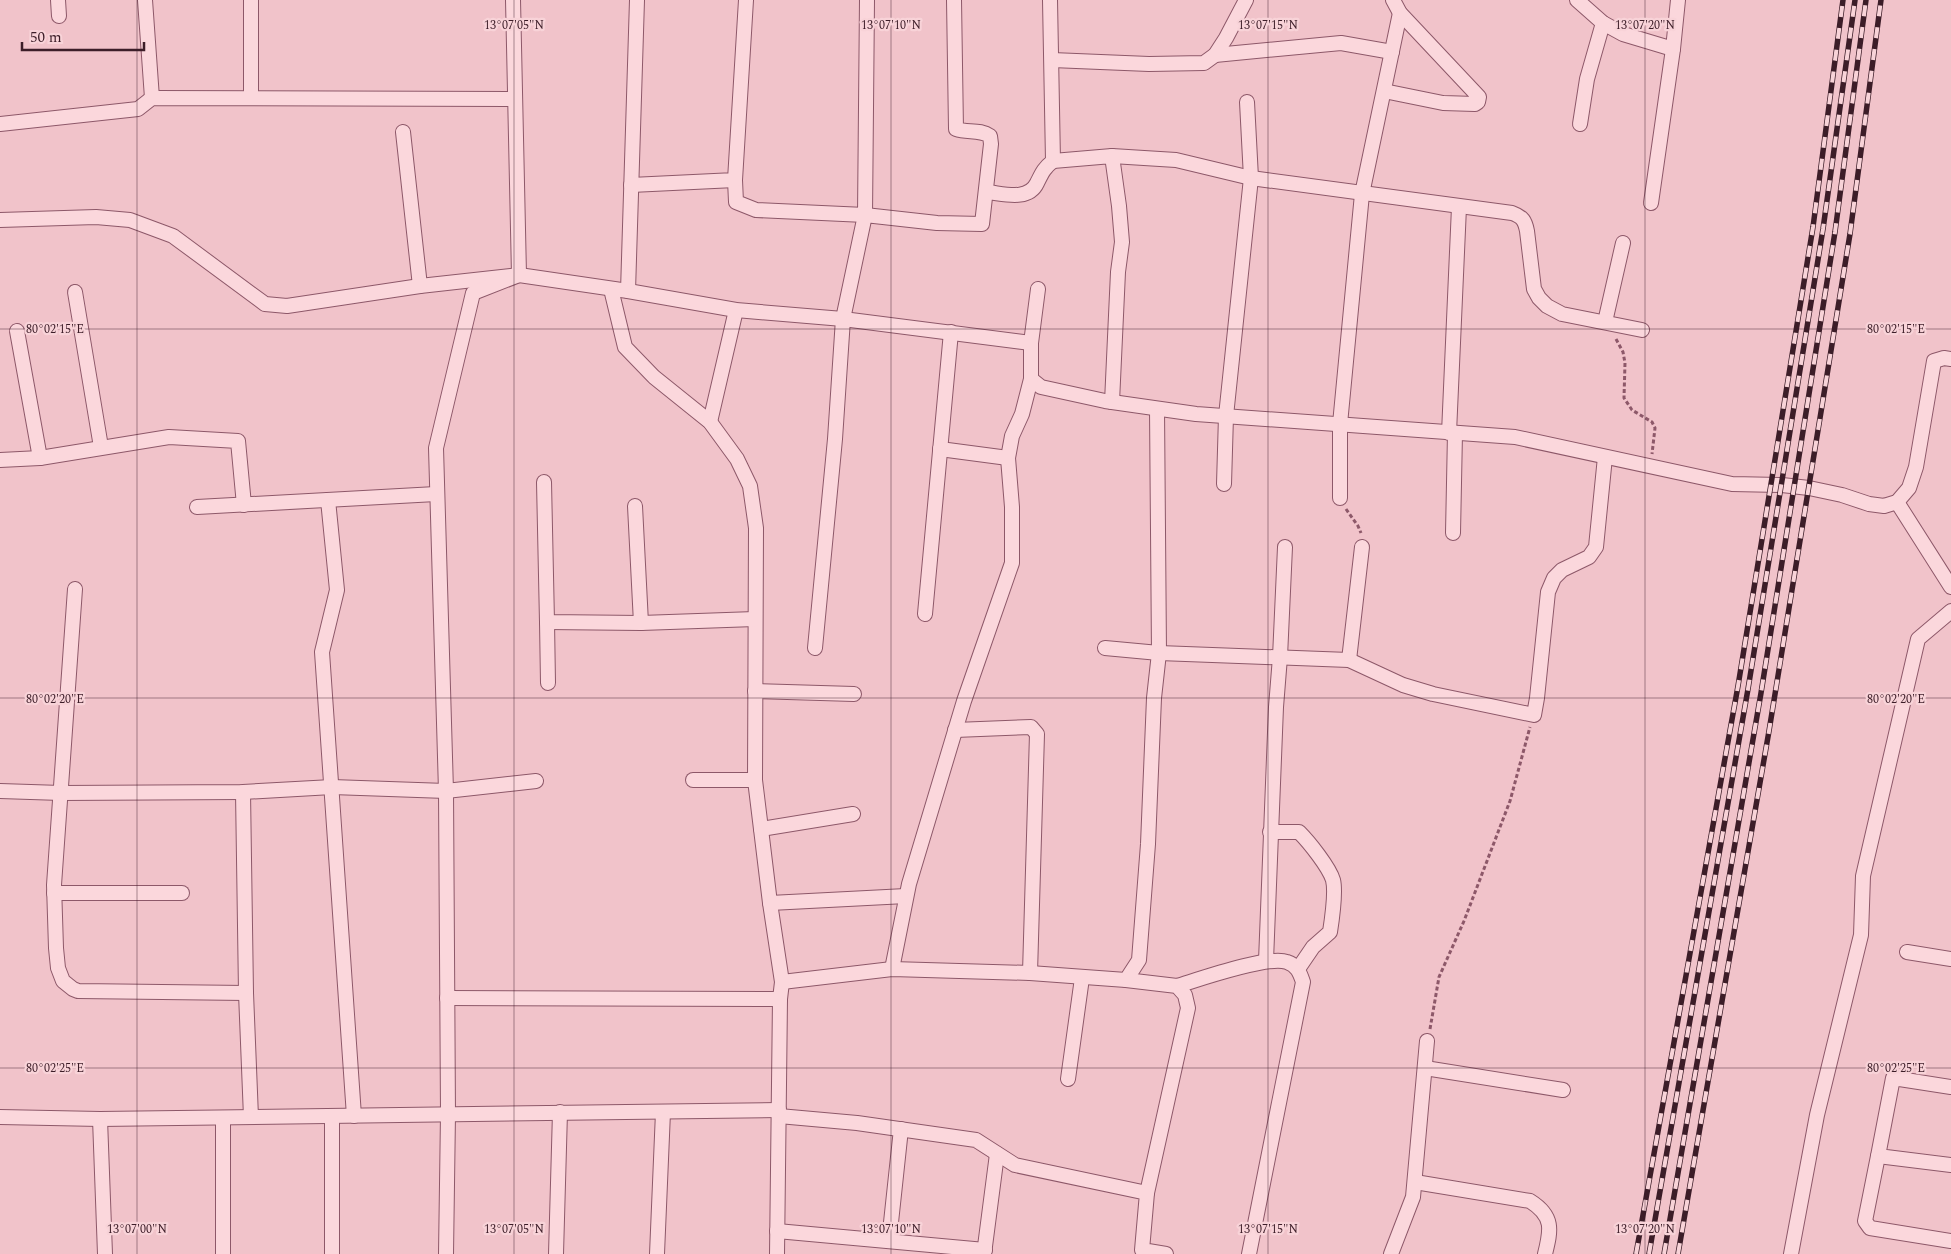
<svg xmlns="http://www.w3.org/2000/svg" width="1951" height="1254" font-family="Spectral,serif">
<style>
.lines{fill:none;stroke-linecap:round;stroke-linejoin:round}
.street-casing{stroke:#8d5869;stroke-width:16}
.path{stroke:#8d5869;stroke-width:3;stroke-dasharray:4 2.5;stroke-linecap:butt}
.street{stroke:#fbd7dc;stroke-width:14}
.rail-casing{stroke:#3c1d28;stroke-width:5.5}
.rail{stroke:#f8d3d8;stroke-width:4;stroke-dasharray:11;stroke-linecap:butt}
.ticks{fill:none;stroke:#3c1d28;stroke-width:1;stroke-opacity:0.45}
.ticks-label{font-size:12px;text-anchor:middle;fill:#3c1d28;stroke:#f8d3d8;stroke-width:4.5;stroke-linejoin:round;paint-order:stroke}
</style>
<rect width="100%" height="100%" fill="#f1c3ca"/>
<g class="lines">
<g class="street-casing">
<g id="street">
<path d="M58,0L59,16"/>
<path d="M145,0L152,98"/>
<path d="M251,0V98"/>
<path d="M1577,0L1603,23L1623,34L1673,49L1678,0"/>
<path d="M1215,55L1341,43L1392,52"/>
<path d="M1052,60L1149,64L1204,63L1215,55L1226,38L1246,0"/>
<path d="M1384,91L1443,103L1475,104L1478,102L1479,97L1400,13L1393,0"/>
<path d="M0,124L138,109L152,98L515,99"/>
<path d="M1580,124L1587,79L1603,23"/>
<path d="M403,132L420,286L519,275L628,291L736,310L843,319L1031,343"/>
<path d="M1112,156L1176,160L1251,178L1512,213C1523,217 1525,221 1527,231L1534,289L1539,298L1547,306L1562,314L1642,330"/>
<path d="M1053,161L1112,156L1119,206L1122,242L1118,272L1112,402"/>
<path d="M735,180L736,202L756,210L865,215L867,0"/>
<path d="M631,185L735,180L746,0"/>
<path d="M986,192C1002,193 1028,202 1037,183C1042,173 1044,168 1053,161L1050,0"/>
<path d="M1651,203L1673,49"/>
<path d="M0,220L96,217L130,220L173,236L265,304L287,306L420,286"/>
<path d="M611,289L625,347L654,377L710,422L737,459L750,486L756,528L755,780L770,903L782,982L780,999L777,1254"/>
<path d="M1038,289L1031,343V379L1041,387L1105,401L1196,414L1515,437L1732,484L1782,485L1809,488L1842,495L1869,504L1884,506L1897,502L1909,488L1916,467L1934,361L1944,358L1951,359"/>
<path d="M628,291L637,0"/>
<path d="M75,292L101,447"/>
<path d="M1605,322L1623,243"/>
<path d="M17,331L40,458"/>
<path d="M710,422L736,310"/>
<path d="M1449,433L1459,207"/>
<path d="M940,449L1008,458"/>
<path d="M0,460L40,458L169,437L238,441L244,505"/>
<path d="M544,482L547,622L641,623L755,619"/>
<path d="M1224,484L1226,416L1251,178L1247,102"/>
<path d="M1340,498V424L1362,194L1400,13"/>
<path d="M328,500L337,590L322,652L354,1116"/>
<path d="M1897,502L1951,587"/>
<path d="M635,506L641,623"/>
<path d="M197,507L436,494"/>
<path d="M1453,533L1455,433"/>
<path d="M75,589L54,885L56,948L58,968L63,981L73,989L78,991L246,993"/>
<path d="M925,614L951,332"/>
<path d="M547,622L548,683"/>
<path d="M815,648L835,439L843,319L865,215L937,223L982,224L991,144L990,136C980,129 967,133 956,129L954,0"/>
<path d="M1105,648L1159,653L1349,660L1403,685L1433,694L1534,715L1537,698L1548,592L1554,578L1562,570L1589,557L1596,547L1605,457"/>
<path d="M1349,660L1362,547"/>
<path d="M755,691L854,694"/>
<path d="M955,730L1031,727L1037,734L1030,973"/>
<path d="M693,780H755"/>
<path d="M0,791L61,793L243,792L332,787L446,791L536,781"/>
<path d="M243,792L246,993L251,1117"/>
<path d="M761,829L853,814"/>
<path d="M1270,832H1299C1309,842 1329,867 1333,880C1336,892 1332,919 1330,932L1313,947L1298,969"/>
<path d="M54,893H182"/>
<path d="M770,903L906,896"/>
<path d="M1907,952L1951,959"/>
<path d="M1266,961L1276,707L1280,657L1285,547"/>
<path d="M892,969L909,884L964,701L1012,563V507L1008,458L1012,436L1022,414L1031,379"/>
<path d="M1126,980L1177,986L1185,995L1188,1008L1147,1193"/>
<path d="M782,982L892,969L1030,973L1126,980L1139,960L1148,844L1154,698L1159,653L1157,409"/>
<path d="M1177,986C1200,979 1268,955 1287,962C1297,965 1300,973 1303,982L1249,1254"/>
<path d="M447,998L780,999"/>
<path d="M1425,1068L1563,1090"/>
<path d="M1068,1079L1082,978"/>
<path d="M1951,1087L1893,1078L1878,1156L1951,1165"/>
<path d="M332,1116V1254"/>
<path d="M779,1116L857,1123L976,1140L1015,1165L1147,1193L1142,1250L1166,1254"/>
<path d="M0,1117L100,1119L779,1110"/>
<path d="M100,1119L105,1254"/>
<path d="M1878,1156L1865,1221L1870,1228L1951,1241"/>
<path d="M1415,1182L1530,1201C1554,1216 1551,1230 1545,1254"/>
<path d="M777,1231L985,1250"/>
<path d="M889,1241L901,1129"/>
<path d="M223,1254V1118"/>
<path d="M446,1254L448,1114L446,791L436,448L473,293L519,275L513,0"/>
<path d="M556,1254L560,1112"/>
<path d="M657,1254L663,1112"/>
<path d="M984,1254L997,1154"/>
<path d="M1391,1254L1413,1197L1427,1041"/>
<path d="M1791,1254L1817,1115L1861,935L1863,876L1918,639L1951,611"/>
</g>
</g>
<g class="path">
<path d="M1616,339L1623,352L1625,363L1624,398L1632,410L1652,422L1655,428L1652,454"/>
<path d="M1346,509L1358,526L1361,533"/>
<path d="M1430,1029L1439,977L1464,921L1510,801L1530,727"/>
</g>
<use href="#street" class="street"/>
<g class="rail-casing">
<g id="rail">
<path d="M1636,1254L1738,686L1813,227L1843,0"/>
<path d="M1649,1254L1748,689L1823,229L1855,0"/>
<path d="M1664,1254L1761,693L1835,232L1866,0"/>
<path d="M1678,1254L1769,731L1850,234L1881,0"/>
</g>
</g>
<use href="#rail" class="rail"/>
</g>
<path class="ticks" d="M137,0V1254M514,0V1254M891,0V1254M1268,0V1254M1645,0V1254M0,329H1951M0,698H1951M0,1068H1951"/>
<g class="ticks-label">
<text x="514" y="29">13°07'05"N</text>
<text x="891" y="29">13°07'10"N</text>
<text x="1268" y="29">13°07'15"N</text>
<text x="1645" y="29">13°07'20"N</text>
<text x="1896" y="333">80°02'15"E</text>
<text x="55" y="333">80°02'15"E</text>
<text x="1896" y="703">80°02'20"E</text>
<text x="55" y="703">80°02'20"E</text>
<text x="1896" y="1072">80°02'25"E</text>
<text x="55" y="1072">80°02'25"E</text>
<text x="137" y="1233">13°07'00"N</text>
<text x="514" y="1233">13°07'05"N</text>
<text x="891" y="1233">13°07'10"N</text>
<text x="1268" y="1233">13°07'15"N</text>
<text x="1645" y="1233">13°07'20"N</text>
</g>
<path d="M22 42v8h122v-8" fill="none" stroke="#3c1d28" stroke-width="2.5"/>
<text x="30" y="42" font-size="15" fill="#3c1d28" stroke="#f8d3d8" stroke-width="4" paint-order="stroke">50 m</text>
</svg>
